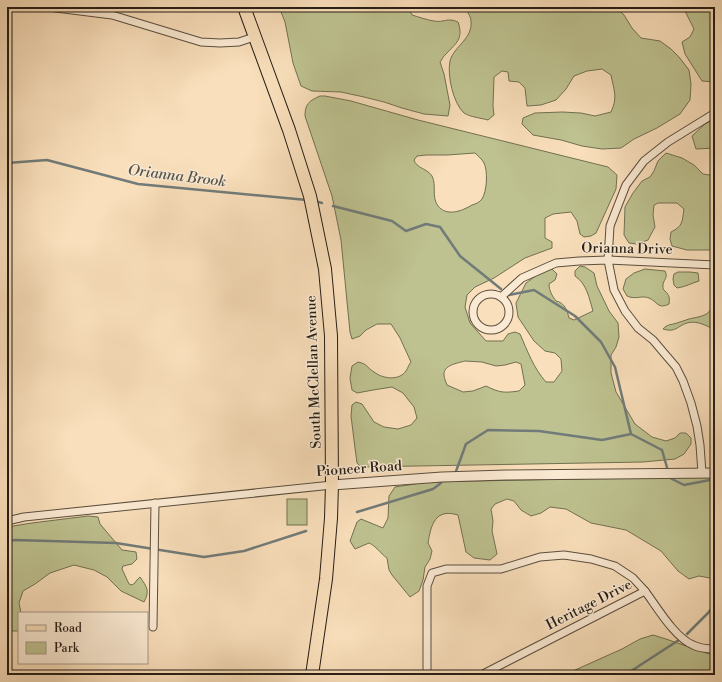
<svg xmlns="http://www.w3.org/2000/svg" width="722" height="682" font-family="'Libre Bodoni',serif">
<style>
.green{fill:#bec290;stroke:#727052;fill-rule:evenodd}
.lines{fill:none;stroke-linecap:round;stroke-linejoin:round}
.stream{stroke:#717b79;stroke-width:2.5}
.minor-casing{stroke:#5b4e3e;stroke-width:9}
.tertiary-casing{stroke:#5b4e3e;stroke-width:11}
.primary-casing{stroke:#261d15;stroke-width:14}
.minor{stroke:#fbead3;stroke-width:7}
.tertiary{stroke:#fbead3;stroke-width:9}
.primary{stroke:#f9dfbb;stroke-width:12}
.labels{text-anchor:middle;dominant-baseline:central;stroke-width:3;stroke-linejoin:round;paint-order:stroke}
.street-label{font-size:14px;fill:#261d15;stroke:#fbead3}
.water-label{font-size:15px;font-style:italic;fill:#52544f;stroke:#fbead3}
</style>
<rect width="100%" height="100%" fill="#f9dfbb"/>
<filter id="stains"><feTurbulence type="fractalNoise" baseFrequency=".005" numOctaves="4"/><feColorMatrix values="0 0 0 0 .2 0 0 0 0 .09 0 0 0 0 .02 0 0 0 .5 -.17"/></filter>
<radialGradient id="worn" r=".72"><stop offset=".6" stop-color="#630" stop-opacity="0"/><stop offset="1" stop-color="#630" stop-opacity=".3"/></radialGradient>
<g class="green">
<path d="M279,7H408L412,15C419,17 427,20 434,21C444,23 447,17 458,22C464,39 456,43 446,54C443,56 442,60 440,62L444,74L450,105L448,116L424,114L402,108L384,102L364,97L341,92L312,91L301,86L293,63L285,22Z"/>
<path d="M465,7H616L624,15L632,28L641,38L660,41L671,49L679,57L689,70L691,84L690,100L680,114L657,128L634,139L621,148L602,149L582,146L561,140L533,135L522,124L523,118L535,113L562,112L581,113L595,116L611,112C618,97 614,91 611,75L602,69L587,71L574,76L566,89L556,100L541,105L527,106L525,88L519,82L509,81L508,72L502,71L494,77L493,106L494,115L488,120C481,118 470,117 464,113C453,103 447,75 450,61C454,46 473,39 471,21C471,17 467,11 465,7Z"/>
<path d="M683,7H714L715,13V82L702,81L685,54L682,42L690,37L694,29Z"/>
<path d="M320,96H325L351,101L418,120L608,167L617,175L616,189L596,233L591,236L584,237L580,234L577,221L571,212L553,214L545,218V238L552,242V248L525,258L494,278L475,287L467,295L465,307L470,323L486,341H503L508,334L515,332L520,334C527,350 534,369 546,382H554L562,371L561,359L555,353L545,351L534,341L518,317L516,303L526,283L537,275L552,269L557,274L555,280L549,284C549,290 552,296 556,301C565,303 567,310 569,318L574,320L593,311C589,298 587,284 575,276V271L580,266L585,267L594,273L597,286L609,311L618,323L619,337L616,347L611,355V373L616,392L635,424L652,437L666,441L675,438L680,433H686L691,438V444L684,454L675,459L643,462L361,467L357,463L355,448L351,416L352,405L356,402L362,404L374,422L384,427L398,429L411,425L417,418L414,407L403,393L392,387L373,390L357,393L352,390L350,378L352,366L358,362C368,364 366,367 374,372C383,379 399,381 406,371C408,368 409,364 411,362L400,338L391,324H377L366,330L360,336L352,339L350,332L341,240L332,196L305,116C305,104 309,101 320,96ZM475,153C478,156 482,159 484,163C488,171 487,191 482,199C480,202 476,204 472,205C462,211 447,217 438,206C431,196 437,186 432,176C428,169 416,168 414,160L417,156L426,155H447ZM465,361L482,362L496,366L505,365L516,362L521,364L525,385L519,391C504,393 500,393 486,386L473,391L463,392L447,385C446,382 444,378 444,375C443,365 458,363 465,361Z"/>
<path d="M715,119V148L696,149L692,136L705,124Z"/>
<path d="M666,153L682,158L694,165L703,174L715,176V250H687L672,246L670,239L671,232C683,226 682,222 684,209L677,203H658L654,205L653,215L655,227L648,240L637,244L629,243L624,235L625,207L633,193L642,181L650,177L654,171L658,161Z"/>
<path d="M645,269L665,271C668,277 665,278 663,284C663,285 663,287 663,289C669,295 670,296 669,304C658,310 657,301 649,298C642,295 635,300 627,296L623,289L626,279L634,273Z"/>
<path d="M678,272H690L698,273L699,281C692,283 685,287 677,288L674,285L673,279L674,274Z"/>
<path d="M715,272V330C707,326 697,320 687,323C677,326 676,333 663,329C667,324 671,325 677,323C681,322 685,320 689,319C696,317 707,317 711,309C717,296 706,285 715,272Z"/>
<path d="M715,476V579L699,576L689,579L678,571L661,551L626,530L591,523L566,509L550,507L541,513L531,516L521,510L514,501L507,499L495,504L491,509L493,521L492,531L497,554L490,560L474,558L466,552L458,515C435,508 431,525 428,543L432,551L430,559L425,567L423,580L419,591L410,597L392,575L389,570L387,558C380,553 376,546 369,543L355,549L350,541L357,522L361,519L383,528L388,518L389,496L395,487L428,482Z"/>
<rect x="287" y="499" width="20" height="26"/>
<path d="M88,516L98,517L100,524L122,550L136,552L137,559L132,564L123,566L122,569L129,584L132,585L135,583L136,581L140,577C147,587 150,591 144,602L121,591L107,577L94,570L74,565L50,573L35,584L23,591L19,603L21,613H19V631H7V527L32,523Z"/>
<path d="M653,635L666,639L715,656V675H564L622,649L640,639Z"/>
</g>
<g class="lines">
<g class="stream">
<path d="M7,163L47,160L138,184L307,200"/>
<path d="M315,201L322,203"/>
<path d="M333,206L392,221L406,231L426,224L440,227L460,256L501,289"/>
<path d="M509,295L534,290L575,316L601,342L615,367L631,434L662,450L668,471"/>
<path d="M455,474L466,444L488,430L539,431L602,440L631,434"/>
<path d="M669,476L670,478L684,485L715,479"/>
<path d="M357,512L433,489L441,483"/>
<path d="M7,541L15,540L116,543L204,557L244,551L306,531"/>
<path d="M687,634L708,613L715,604"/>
<path d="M625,675L682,638"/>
</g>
<g class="minor-casing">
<g id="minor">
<path d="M48,7L112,15L201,42L220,43L239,42L254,37"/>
<circle cx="491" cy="312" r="18"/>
<path d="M501,297L522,278L556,263L579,261L608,260L715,265"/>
<path d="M702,473L700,445L697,426L691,403L683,381L676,367L664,353L653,340L638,328L625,311L614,290L608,260L610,226L626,185L644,161L668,142L715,113"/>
<path d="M7,521L24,517L332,485"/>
<path d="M153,627L155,503"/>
<path d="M427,675V586L432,573L446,569H501L540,557L564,555L591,559L615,566L633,578L645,591"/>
<path d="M481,675L645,591C657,607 675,638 693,645C699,648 708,649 715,649"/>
</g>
</g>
<g class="tertiary-casing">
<path id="tertiary" d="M332,485L442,477L506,475L715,473"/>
</g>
<g class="primary-casing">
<path id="primary" d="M244,7L289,130L310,196L325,269L331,336L332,485L331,518L326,579L312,675"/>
</g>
<use href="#minor" class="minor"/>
<use href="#tertiary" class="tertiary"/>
<use href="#primary" class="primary"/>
</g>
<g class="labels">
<g class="street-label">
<text transform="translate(627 249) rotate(1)">Orianna Drive</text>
<text transform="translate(314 372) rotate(-92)">South McClellan Avenue</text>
<text transform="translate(359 469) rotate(-4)">Pioneer Road</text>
<text transform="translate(589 605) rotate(-27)">Heritage Drive</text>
</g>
<g class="water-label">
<text transform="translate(177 176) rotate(7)">Orianna Brook</text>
</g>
</g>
<rect width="722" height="682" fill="none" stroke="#f9dfbb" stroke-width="24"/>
<rect x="8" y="8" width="706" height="666" fill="none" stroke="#261d15" stroke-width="2"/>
<rect x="12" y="12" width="698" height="658" fill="none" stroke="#261d15"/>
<rect x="18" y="612" width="130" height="52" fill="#fbead3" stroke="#a69887"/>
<rect x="26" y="625" width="20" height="6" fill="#f9dfbb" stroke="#a69887"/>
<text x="54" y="632" font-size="12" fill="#261d15">Road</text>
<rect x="26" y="642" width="20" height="12" fill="#bec290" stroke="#a69887"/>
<text x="54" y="652" font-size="12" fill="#261d15">Park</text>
<rect width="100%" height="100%" filter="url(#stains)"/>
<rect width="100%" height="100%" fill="url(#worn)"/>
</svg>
